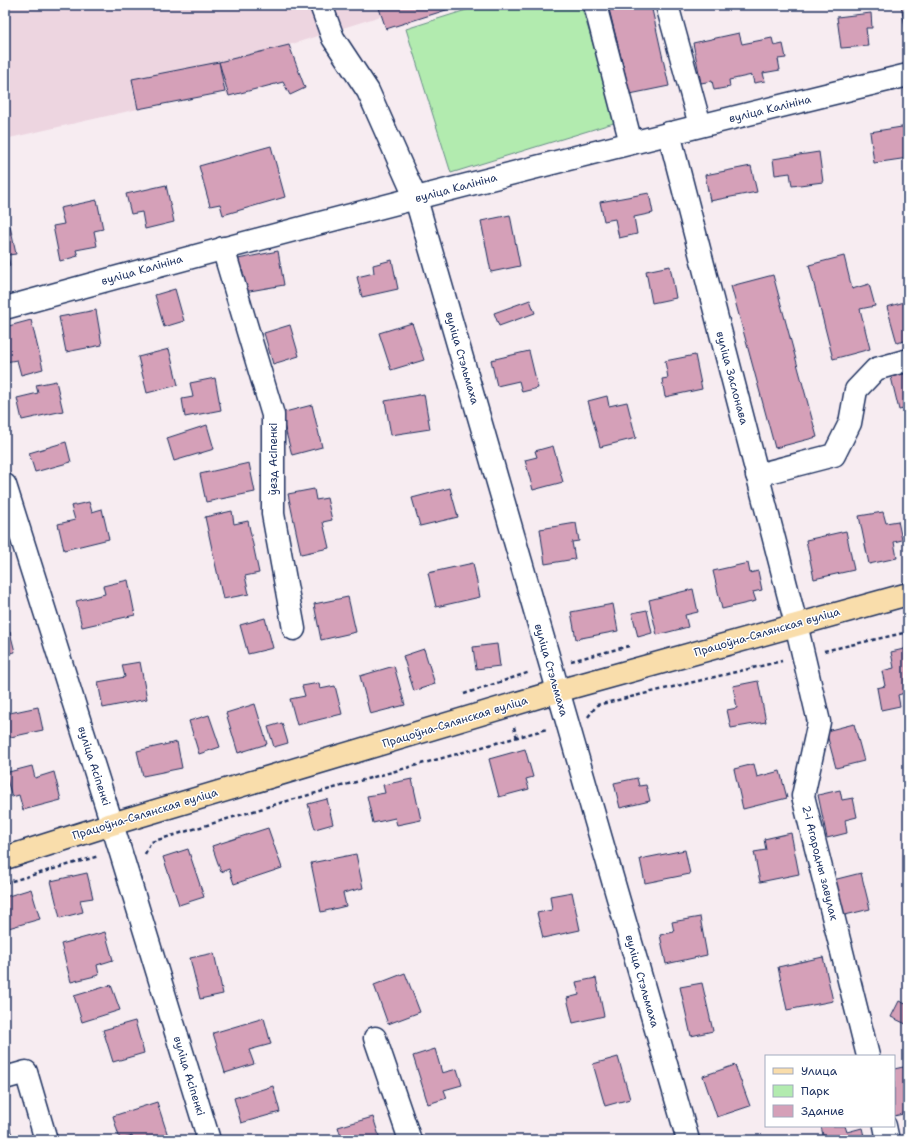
<svg xmlns="http://www.w3.org/2000/svg" width="913" height="1145" font-family="'Shantell Sans',sans-serif">
<style>
.built{fill:#edd5e0}
.green{fill:#b2ebaf;stroke:#668d86}
.building{fill:#d5a0b8;stroke:#1b2f5e}
.lines{fill:none;stroke-linecap:round;stroke-linejoin:round}
.minor-casing{stroke:#1b2f5e;stroke-width:25}
.major-casing{stroke:#1b2f5e;stroke-width:25}
.path{stroke:#1b2f5e;stroke-width:2.5;stroke-dasharray:4 3;stroke-linecap:butt}
.minor{stroke:#fff;stroke-width:22}
.major{stroke:#f9ddab;stroke-width:22}
.labels{text-anchor:middle;dominant-baseline:central;stroke-width:3;stroke-linejoin:round;paint-order:stroke}
.street-label{font-size:11px;fill:#1b2f5e;stroke:#fff}
</style>
<rect width="100%" height="100%" fill="#f7ecf1"/>
<filter id="ink" filterUnits="userSpaceOnUse"><feTurbulence type="fractalNoise" baseFrequency=".025" numOctaves="2"/><feDisplacementMap in="SourceGraphic" scale="8" xChannelSelector="R" yChannelSelector="G"/><feConvolveMatrix kernelMatrix="1 2 1 2 8 2 1 2 1" color-interpolation-filters="sRGB"/></filter>
<g filter="url(#ink)">
<path class="built" d="M5,5H461L386,29L381,16L289,45L305,88L290,95L283,82L229,96L224,92L138,109L5,139Z"/>
<path class="green" d="M482,5H581L617,122L451,173L406,29Z"/>
<g class="building">
<path d="M378,5H462L386,29Z"/>
<path d="M608,5H651L669,86L630,94Z"/>
<path d="M901,5H908V36L907,37Z"/>
<path d="M871,13L872,28H866L868,46L841,48L837,17Z"/>
<path d="M739,33L742,44L772,38L774,46L783,44L786,58L778,59L780,70L763,73L765,81L754,83L752,75L729,80L730,87L714,90L712,81L701,83L693,43Z"/>
<path d="M289,45L305,88L290,95L283,82L229,96L219,62Z"/>
<path d="M219,62L225,92L138,109L132,79Z"/>
<path d="M908,126V158L874,163L870,132Z"/>
<path d="M271,146L285,197L223,215L220,204L210,206L199,166Z"/>
<path d="M819,152L823,182L792,186L790,173L775,175L773,159Z"/>
<path d="M751,166L757,192L710,201L705,175Z"/>
<path d="M166,185L174,222L145,229L142,212L131,214L126,194Z"/>
<path d="M649,193L653,213L634,217L637,234L619,238L615,219L604,221L600,202Z"/>
<path d="M97,200L103,229L94,231L97,246L76,250L78,256L60,261L53,226L64,224L60,208Z"/>
<path d="M510,215L520,266L491,272L481,221Z"/>
<path d="M10,226L16,254L8,255L10,266L5,268V227Z"/>
<path d="M278,251L284,285L244,292L238,259Z"/>
<path d="M844,256L852,289L869,284L875,306L860,309L870,349L833,359L809,265Z"/>
<path d="M392,260L398,289L362,297L357,277L374,273L373,265Z"/>
<path d="M670,266L676,298L652,303L646,271Z"/>
<path d="M773,275L817,437L775,448L731,286Z"/>
<path d="M175,289L184,321L164,327L155,295Z"/>
<path d="M530,300L535,313L499,326L494,313Z"/>
<path d="M908,301V340L897,343L887,307Z"/>
<path d="M96,310L102,345L66,352L59,317Z"/>
<path d="M31,320L43,369L21,375L17,360L5,362V327Z"/>
<path d="M412,323L424,360L391,370L379,333Z"/>
<path d="M290,325L299,356L273,364L264,333Z"/>
<path d="M169,349L178,385L147,393L138,357Z"/>
<path d="M529,351L538,388L522,392L519,381L497,386L491,360Z"/>
<path d="M695,355L702,389L665,397L662,379L668,378L665,361Z"/>
<path d="M908,373V408L899,410L891,377Z"/>
<path d="M215,378L221,410L185,417L182,399L193,397L190,383Z"/>
<path d="M56,381L63,411L22,420L17,398L38,393L36,385Z"/>
<path d="M424,394L430,429L391,435L385,401Z"/>
<path d="M607,396L609,406L627,402L636,438L600,447L588,401Z"/>
<path d="M312,405L322,447L292,455L281,413Z"/>
<path d="M207,425L214,449L174,461L167,438Z"/>
<path d="M66,442L71,462L35,472L29,453Z"/>
<path d="M553,446L563,482L533,490L525,460L537,457L535,451Z"/>
<path d="M249,463L255,492L206,502L200,474Z"/>
<path d="M450,488L458,517L420,526L412,498Z"/>
<path d="M314,489L316,500L327,498L332,520L323,522L329,548L301,554L288,494Z"/>
<path d="M89,502L92,512L102,509L109,539L64,550L58,524L75,520L71,506Z"/>
<path d="M232,511L234,524L248,521L259,573L245,576L249,594L223,599L205,517Z"/>
<path d="M883,512L886,523L898,521L902,540L894,542L897,558L869,564L859,516Z"/>
<path d="M576,523L579,541L572,542L575,559L545,564L540,529Z"/>
<path d="M846,531L854,570L814,579L806,540Z"/>
<path d="M473,563L480,597L436,607L428,573Z"/>
<path d="M748,563L750,573L758,571L762,590L753,592L756,601L722,609L713,571Z"/>
<path d="M128,580L135,615L82,627L76,601L105,594L103,586Z"/>
<path d="M693,589L698,612L685,615L688,627L657,635L649,600Z"/>
<path d="M348,597L356,632L321,640L314,604Z"/>
<path d="M613,604L618,631L576,639L571,612Z"/>
<path d="M647,610L652,633L638,637L632,613Z"/>
<path d="M265,618L273,648L248,654L240,625Z"/>
<path d="M10,632L15,652L5,654V634Z"/>
<path d="M497,644L500,666L476,669L473,647Z"/>
<path d="M908,648V692L898,695L900,706L881,710L877,688L885,686L882,671L894,668L891,652Z"/>
<path d="M424,649L435,684L414,691L403,656Z"/>
<path d="M140,662L147,699L103,708L98,682L125,677L122,665Z"/>
<path d="M394,666L405,705L370,714L360,676Z"/>
<path d="M758,681L766,722L731,728L727,710L737,708L733,686Z"/>
<path d="M319,683L320,689L335,686L342,714L297,725L290,699L305,696L302,686Z"/>
<path d="M255,704L267,744L238,753L226,713Z"/>
<path d="M38,707L43,730L6,738L5,714Z"/>
<path d="M209,715L220,747L199,754L189,721Z"/>
<path d="M282,723L288,743L274,747L268,727Z"/>
<path d="M854,724L864,761L836,768L826,731Z"/>
<path d="M177,742L182,768L143,776L137,751Z"/>
<path d="M908,747V764L903,748Z"/>
<path d="M525,749L533,777L526,779L529,789L499,797L489,759Z"/>
<path d="M754,764L757,777L780,771L787,798L743,809L734,769Z"/>
<path d="M32,766L35,778L54,772L61,800L23,810L19,795L12,797L5,773Z"/>
<path d="M637,778L639,786L646,785L650,801L620,808L614,783Z"/>
<path d="M412,779L421,820L397,825L395,818L373,823L367,796L385,793L383,785Z"/>
<path d="M840,790L842,800L853,798L857,817L845,820L847,833L827,838L818,795Z"/>
<path d="M327,799L333,824L315,829L308,804Z"/>
<path d="M268,828L282,868L234,884L229,869L221,872L212,846Z"/>
<path d="M791,833L799,874L760,882L754,852L766,850L764,839Z"/>
<path d="M188,849L204,897L179,905L163,857Z"/>
<path d="M685,850L690,874L645,883L640,859Z"/>
<path d="M356,854L363,888L343,893L346,906L321,912L311,863Z"/>
<path d="M87,873L93,898L80,900L83,912L60,918L51,881Z"/>
<path d="M861,873L870,909L841,916L833,880Z"/>
<path d="M31,889L40,919L5,929V897Z"/>
<path d="M572,892L580,930L543,938L537,913L552,910L550,896Z"/>
<path d="M700,917L707,955L666,964L660,935L674,932L672,922Z"/>
<path d="M105,932L113,960L97,965L99,975L71,982L61,944Z"/>
<path d="M214,953L223,994L200,999L190,958Z"/>
<path d="M823,957L833,1001L787,1010L778,967Z"/>
<path d="M405,973L420,1012L388,1024L374,985Z"/>
<path d="M596,978L604,1016L573,1023L567,998L579,995L576,982Z"/>
<path d="M702,983L713,1031L691,1036L680,987Z"/>
<path d="M111,985L120,1010L82,1022L74,996Z"/>
<path d="M899,1001L908,1005V1025L891,1017Z"/>
<path d="M264,1018L271,1044L249,1050L254,1064L225,1073L213,1033Z"/>
<path d="M135,1021L144,1053L113,1062L103,1030Z"/>
<path d="M435,1049L442,1073L457,1069L462,1085L444,1090L447,1098L428,1104L413,1056Z"/>
<path d="M618,1057L630,1099L605,1106L593,1064Z"/>
<path d="M735,1065L750,1106L717,1117L703,1076Z"/>
<path d="M908,1066V1113L894,1116V1069Z"/>
<path d="M273,1086L280,1112L241,1123L234,1098Z"/>
<path d="M157,1102L169,1139L133,1140L132,1136L120,1140L113,1116Z"/>
<path d="M5,1110L12,1136L5,1138Z"/>
<path d="M373,1117L380,1139L342,1140L338,1127Z"/>
<path d="M821,1126H845L847,1132L862,1128L865,1140H824Z"/>
<path d="M746,1135L747,1140H730Z"/>
</g>
<g class="lines">
<g class="minor-casing">
<g id="minor">
<path d="M321,5L333,38L368,91L416,199L688,1140"/>
<path d="M595,5L631,143"/>
<path d="M667,5L700,125"/>
<path d="M669,133L796,624L819,722L803,796L868,1056"/>
<path d="M223,248L273,415V514L294,629"/>
<path d="M5,308C305,225 606,148 908,75"/>
<path d="M757,475L834,455L850,423L856,390L876,369L908,360"/>
<path d="M5,485L112,824L209,1140"/>
<path d="M375,1038L410,1140"/>
<path d="M5,1078L26,1072L46,1140"/>
<path d="M885,1126L888,1140"/>
</g>
</g>
<g class="major-casing">
<path id="major" d="M5,858L112,824L558,691L908,594"/>
</g>
<g class="path">
<path d="M824,651L908,632"/>
<path d="M571,661L629,646"/>
<path d="M464,694L530,672"/>
<path d="M588,717L597,705L782,661"/>
<path d="M514,727L517,738"/>
<path d="M145,854L151,842L280,803L547,729"/>
<path d="M5,883L99,856"/>
</g>
<use href="#minor" class="minor"/>
<use href="#major" class="major"/>
</g>
</g>
<g class="labels">
<g class="street-label">
<text transform="translate(770 109) rotate(-14)">вуліца Калініна</text>
<text transform="translate(456 188) rotate(-15)">вуліца Калініна</text>
<text transform="translate(142 270) rotate(-16)">вуліца Калініна</text>
<text transform="translate(462 358) rotate(74)">вуліца Стэльмаха</text>
<text transform="translate(732 378) rotate(75)">вуліца Заслонава</text>
<text transform="translate(273 459) rotate(-90)">ўезд Асіпенкі</text>
<text transform="translate(767 632) rotate(-16)">Працоўна-Сялянская вуліца</text>
<text transform="translate(551 670) rotate(74)">вуліца Стэльмаха</text>
<text transform="translate(455 722) rotate(-17)">Працоўна-Сялянская вуліца</text>
<text transform="translate(94 766) rotate(72)">вуліца Асіпенкі</text>
<text transform="translate(145 814) rotate(-17)">Працоўна-Сялянская вуліца</text>
<text transform="translate(820 863) rotate(76)">2-і Агародны завулак</text>
<text transform="translate(642 981) rotate(74)">вуліца Стэльмаха</text>
<text transform="translate(189 1076) rotate(73)">вуліца Асіпенкі</text>
</g>
</g>
<rect width="913" height="1145" fill="none" stroke="#fff" stroke-width="20"/>
<rect x="10" y="10" width="893" height="1125" fill="none" stroke="#1b2f5e" stroke-width="1.5" filter="url(#ink)"/>
<rect x="765" y="1055" width="130" height="72" fill="#ffffff" stroke="#a4acbf"/>
<rect x="773" y="1068" width="20" height="6" fill="#f9ddab" stroke="#a4acbf"/>
<text x="801" y="1075" font-size="12" fill="#1b2f5e">Улица</text>
<rect x="773" y="1085" width="20" height="12" fill="#b2ebaf" stroke="#a4acbf"/>
<text x="801" y="1095" font-size="12" fill="#1b2f5e">Парк</text>
<rect x="773" y="1105" width="20" height="12" fill="#d5a0b8" stroke="#a4acbf"/>
<text x="801" y="1115" font-size="12" fill="#1b2f5e">Здание</text>
</svg>
